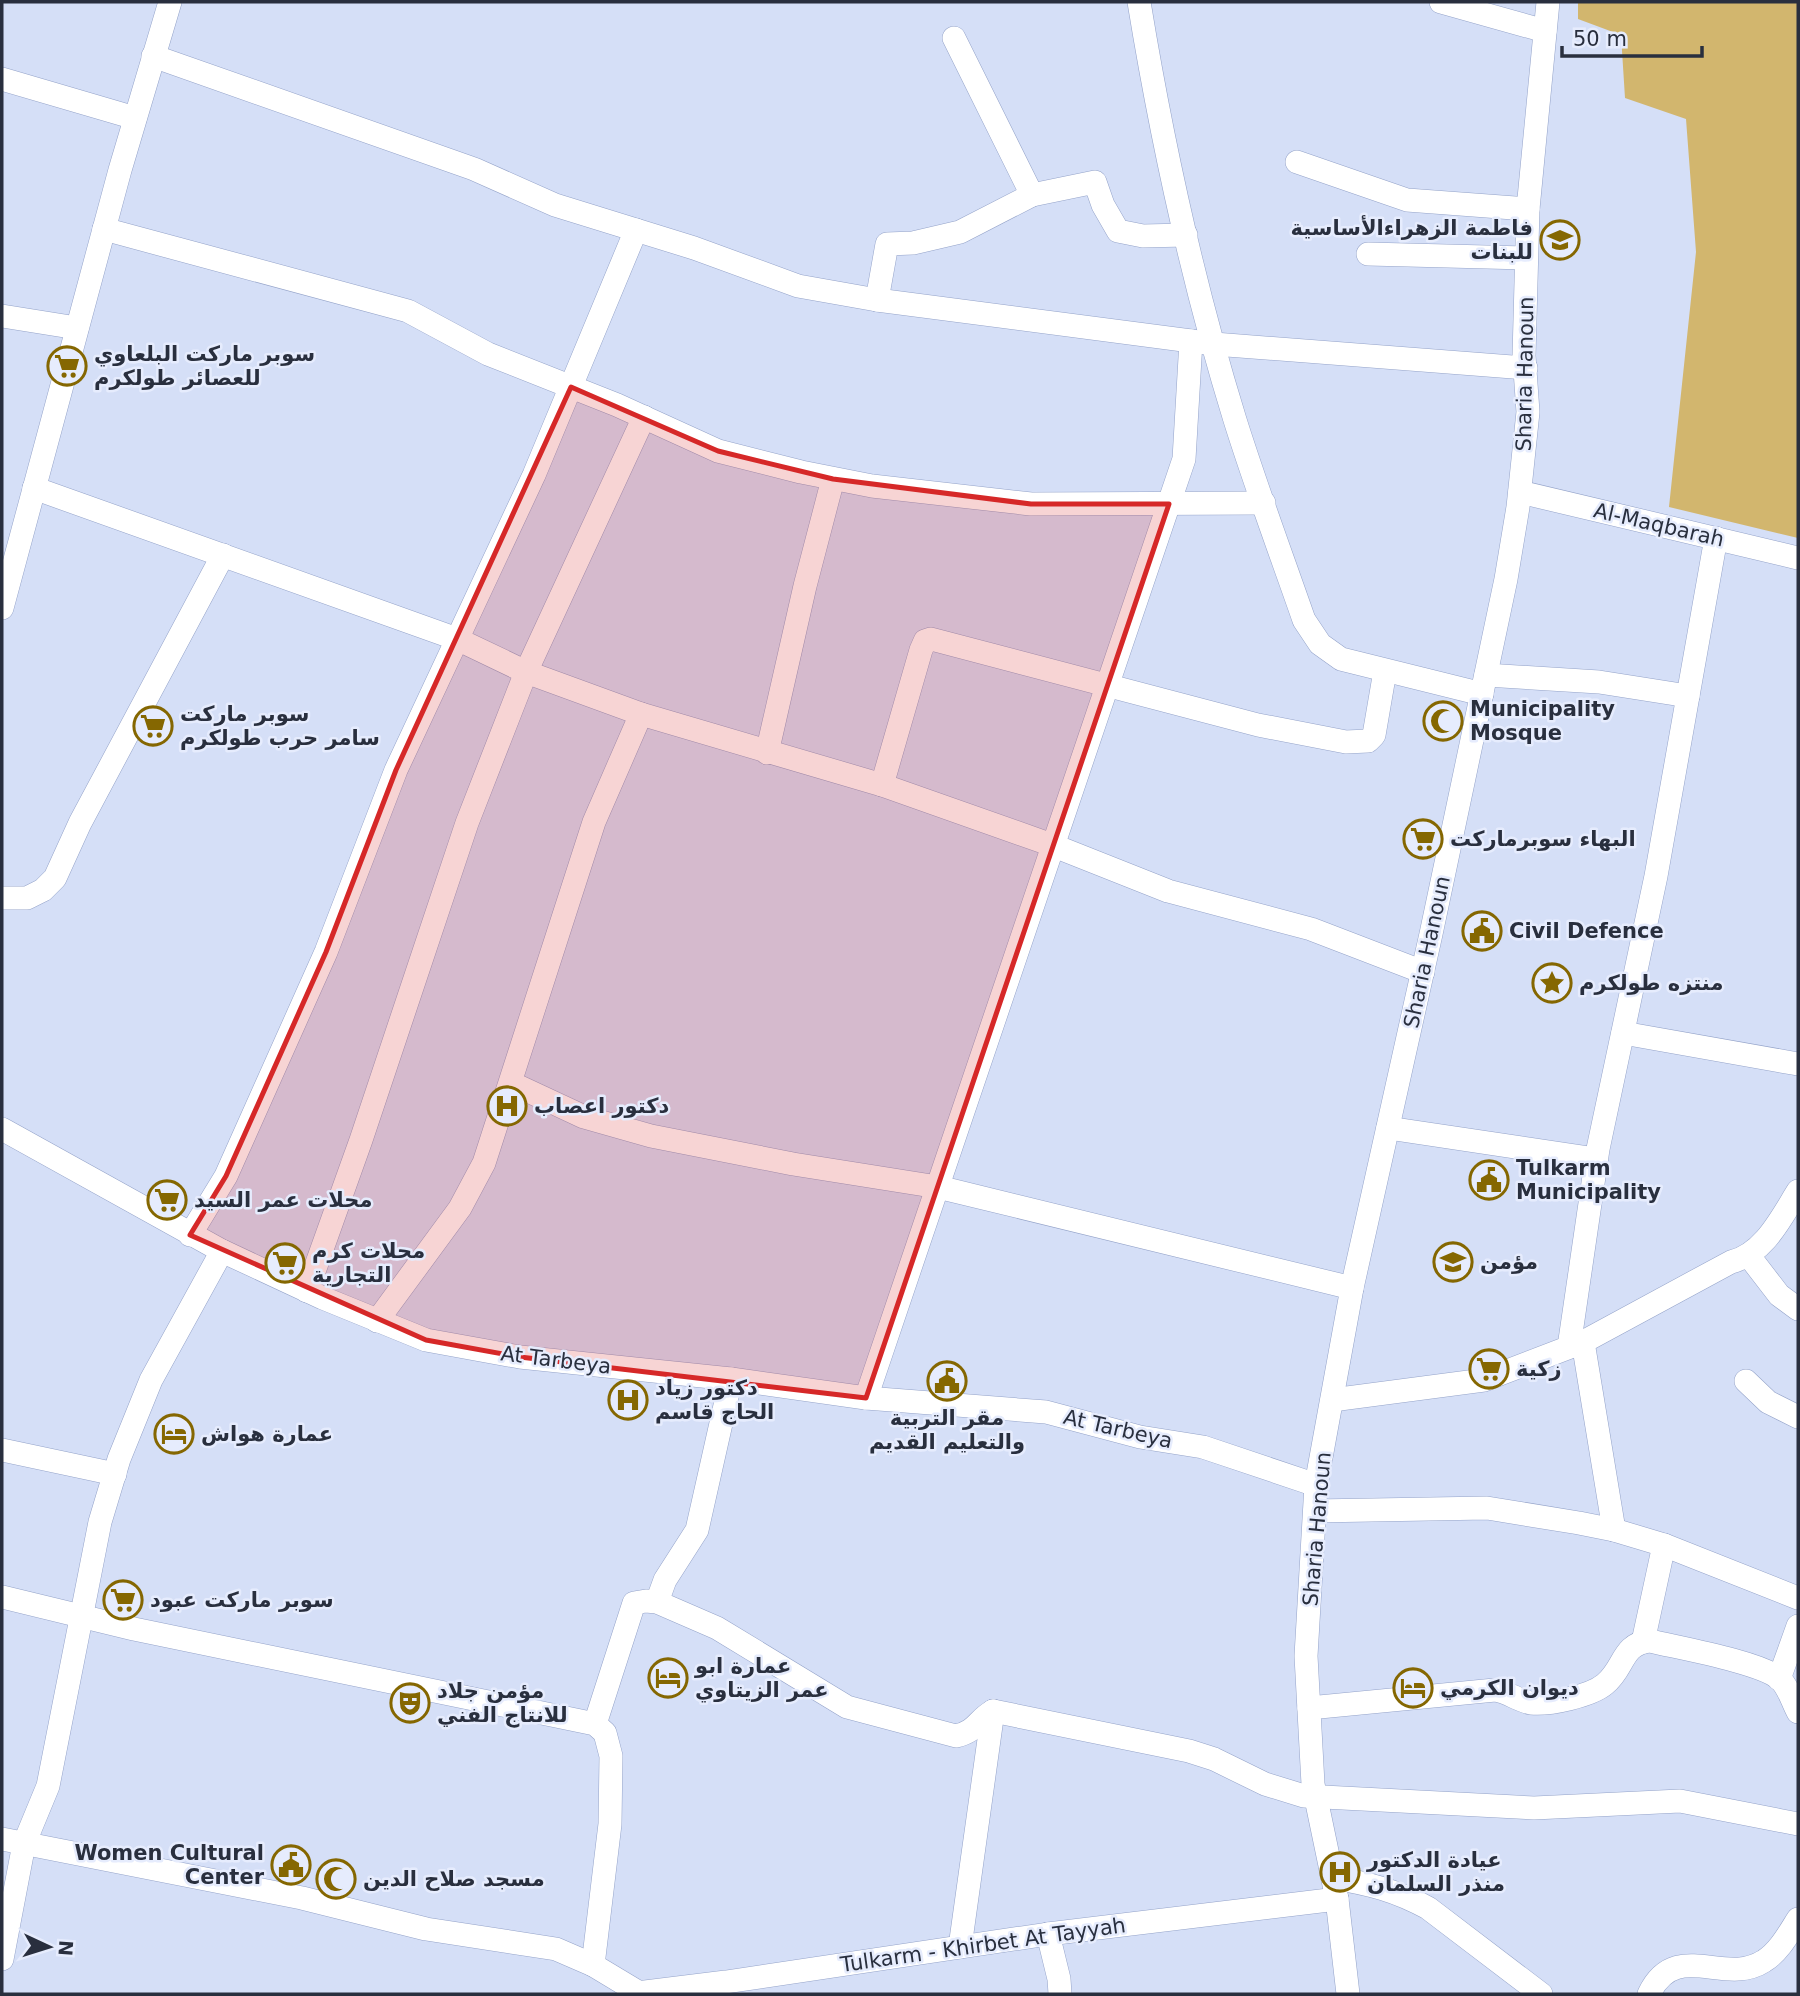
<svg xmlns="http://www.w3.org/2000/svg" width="1800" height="1996" font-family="'DejaVu Sans',Cairo,sans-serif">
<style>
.green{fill:#d2b66e}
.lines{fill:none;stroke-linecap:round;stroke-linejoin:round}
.minor-casing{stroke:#94a3c9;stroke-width:24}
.minor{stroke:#fff;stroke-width:23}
.marked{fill:#d62828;fill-opacity:0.2;stroke:#d62828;stroke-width:5;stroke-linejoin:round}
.labels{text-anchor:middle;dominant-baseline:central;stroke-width:5;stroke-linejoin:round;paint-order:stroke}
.poi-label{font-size:21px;font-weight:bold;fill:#292f3e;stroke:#e6ecfd;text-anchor:start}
.street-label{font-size:21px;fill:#292f3e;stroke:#e6ecfd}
</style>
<rect width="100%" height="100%" fill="#d5dff7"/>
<path class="green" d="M1578,2H1798V538L1669,507L1696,252L1686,119L1625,98L1621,35L1578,19Z"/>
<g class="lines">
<g class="minor-casing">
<g id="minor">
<path d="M1139,2C1162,142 1193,284 1235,420C1256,487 1281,554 1304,620L1320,644L1341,659L1482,694"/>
<path d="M1441,2L1545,31"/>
<path d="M954,38L1032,195L1095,182L1103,205L1118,231L1143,236L1186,235"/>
<path d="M153,56L474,169L555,205L694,248L798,286L877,300L1214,344L1526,368"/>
<path d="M2,79L135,118"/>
<path d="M1297,162L1407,200L1528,209"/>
<path d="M104,229L408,311L488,354L617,405L718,451L801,472L872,486L1031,504L1264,503"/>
<path d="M1368,254L1526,258"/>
<path d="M877,300L887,244L913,243L960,232L1032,195"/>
<path d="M2,316L77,328"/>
<path d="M34,488L457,639L526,672L641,714L882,785L1052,845L1168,891L1311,929L1423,972"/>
<path d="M1520,492L1798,558"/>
<path d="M2,608L120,170L170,2"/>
<path d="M1486,675L1599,682L1688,696"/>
<path d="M767,753L805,586L833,479"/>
<path d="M882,785L921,650L925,641L931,639L1258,725L1346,742L1368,741L1374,735L1385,671"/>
<path d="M2,898H27L43,890L55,878L80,823L223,555"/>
<path d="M1623,1033L1798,1064"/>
<path d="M511,1083L584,1117L651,1136L793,1164L938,1187L1352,1288"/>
<path d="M1388,1128L1596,1159"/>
<path d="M2,1129L222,1251L323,1298L426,1340L520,1357L731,1379L866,1398L1046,1412L1140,1437L1203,1447L1316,1485"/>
<path d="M190,1235L226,1176L326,952L396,770L534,475L636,230"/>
<path d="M1749,1256L1779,1295L1798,1309"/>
<path d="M307,1291L361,1140L467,823L526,672L644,417"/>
<path d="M377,1321L460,1208L484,1163L594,822L641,714"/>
<path d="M1583,1342L1614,1530"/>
<path d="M1569,1347L1598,1149L1656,876L1716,538"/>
<path d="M1746,1381L1768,1402L1798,1417"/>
<path d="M866,1398L1184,459L1191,341"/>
<path d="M1332,1400L1484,1380L1583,1342L1731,1262C1764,1254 1781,1218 1798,1191"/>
<path d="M2,1450L115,1474"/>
<path d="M1315,1511L1487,1508L1579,1523L1614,1530L1664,1545L1798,1598"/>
<path d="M2,1597L134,1629L595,1724L605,1733L611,1756L610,1824L593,1965"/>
<path d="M657,1602L665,1580L697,1530L731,1379"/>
<path d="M1643,1642L1664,1545"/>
<path d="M1779,1679L1798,1626"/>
<path d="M1309,1708L1495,1690C1508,1692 1519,1701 1531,1703C1549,1705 1591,1696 1605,1684C1625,1668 1621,1644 1650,1641C1679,1648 1760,1662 1780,1679C1789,1688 1792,1701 1798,1712"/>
<path d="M595,1724L634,1603L646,1601L657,1602L717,1628L847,1707L956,1736C977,1731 976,1721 993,1711L1189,1751L1214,1759L1265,1784L1304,1796L1534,1808L1680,1801L1798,1824"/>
<path d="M2,1839L302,1898L426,1929L556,1949L593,1965L638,1992"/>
<path d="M1333,1878C1368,1883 1397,1891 1428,1908L1541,1994"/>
<path d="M1048,1934L1059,1979L1060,1994"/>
<path d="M960,1947L993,1711"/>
<path d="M2,1959L24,1844L48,1786L100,1522L119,1459L151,1380L222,1251"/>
<path d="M629,1994L726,1982L1048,1934L1337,1899"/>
<path d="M1348,1994L1337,1899L1313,1784L1306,1656L1316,1485L1352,1288L1431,934L1506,579L1518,507L1528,412L1524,356L1528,209L1548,2"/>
<path d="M1649,1994C1676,1938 1724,1987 1764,1961C1779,1952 1789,1933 1798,1919"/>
</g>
</g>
<use href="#minor" class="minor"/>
</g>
<path class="marked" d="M571,387L718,451L833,479L1031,504H1169L866,1398L520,1357L426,1340L190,1235L226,1176L326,952L396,770Z"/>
<defs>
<g id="school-ring" transform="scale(2.0125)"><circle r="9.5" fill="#e6ecfd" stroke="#856701" stroke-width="1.5"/><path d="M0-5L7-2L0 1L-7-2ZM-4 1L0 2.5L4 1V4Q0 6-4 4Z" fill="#856701"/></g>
<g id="supermarket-ring" transform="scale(2.0125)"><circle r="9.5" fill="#e6ecfd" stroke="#856701" stroke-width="1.5"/><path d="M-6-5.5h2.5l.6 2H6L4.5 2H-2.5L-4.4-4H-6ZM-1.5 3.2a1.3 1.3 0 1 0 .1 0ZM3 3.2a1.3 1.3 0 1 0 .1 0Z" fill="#856701"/></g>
<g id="mosque-ring" transform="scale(2.0125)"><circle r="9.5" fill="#e6ecfd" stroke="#856701" stroke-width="1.5"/><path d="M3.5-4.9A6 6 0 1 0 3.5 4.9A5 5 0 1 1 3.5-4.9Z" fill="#856701"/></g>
<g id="civic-ring" transform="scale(2.0125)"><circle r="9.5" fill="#e6ecfd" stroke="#856701" stroke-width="1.5"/><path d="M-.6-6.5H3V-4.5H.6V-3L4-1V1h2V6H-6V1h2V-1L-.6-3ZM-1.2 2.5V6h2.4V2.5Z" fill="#856701"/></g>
<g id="sight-ring" transform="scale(2.0125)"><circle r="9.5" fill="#e6ecfd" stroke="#856701" stroke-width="1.5"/><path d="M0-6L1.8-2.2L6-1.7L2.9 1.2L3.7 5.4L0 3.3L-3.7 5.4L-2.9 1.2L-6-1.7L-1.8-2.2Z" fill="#856701"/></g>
<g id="hospital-ring" transform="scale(2.0125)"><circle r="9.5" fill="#e6ecfd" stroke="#856701" stroke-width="1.5"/><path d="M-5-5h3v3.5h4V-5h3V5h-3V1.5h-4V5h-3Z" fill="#856701"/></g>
<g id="hotel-ring" transform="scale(2.0125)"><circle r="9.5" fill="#e6ecfd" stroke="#856701" stroke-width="1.5"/><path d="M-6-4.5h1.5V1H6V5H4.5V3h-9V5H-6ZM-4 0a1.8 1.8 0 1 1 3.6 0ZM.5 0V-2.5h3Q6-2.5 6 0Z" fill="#856701"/></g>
<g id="theatre-ring" transform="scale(2.0125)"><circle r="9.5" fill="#e6ecfd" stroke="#856701" stroke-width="1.5"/><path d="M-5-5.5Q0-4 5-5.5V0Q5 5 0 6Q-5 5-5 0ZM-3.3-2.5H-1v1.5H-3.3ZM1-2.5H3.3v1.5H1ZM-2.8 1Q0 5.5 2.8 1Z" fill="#856701"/></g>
</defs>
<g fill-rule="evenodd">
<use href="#school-ring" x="1560" y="240"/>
<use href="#supermarket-ring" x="67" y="366"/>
<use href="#mosque-ring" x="1443" y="721"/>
<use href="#supermarket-ring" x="153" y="726"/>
<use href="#supermarket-ring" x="1423" y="839"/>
<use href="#civic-ring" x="1482" y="931"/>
<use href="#sight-ring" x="1552" y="983"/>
<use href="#hospital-ring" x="507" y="1106"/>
<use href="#civic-ring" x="1489" y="1180"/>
<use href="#supermarket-ring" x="167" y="1200"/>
<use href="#school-ring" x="1453" y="1262"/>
<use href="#supermarket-ring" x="285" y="1263"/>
<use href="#supermarket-ring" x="1489" y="1369"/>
<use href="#civic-ring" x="947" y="1381"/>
<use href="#hospital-ring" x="628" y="1400"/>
<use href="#hotel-ring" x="174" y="1434"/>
<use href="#supermarket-ring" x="123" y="1600"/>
<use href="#hotel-ring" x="668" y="1678"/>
<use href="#hotel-ring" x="1413" y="1688"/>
<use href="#theatre-ring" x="410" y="1703"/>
<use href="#civic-ring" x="291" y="1865"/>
<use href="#hospital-ring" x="1340" y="1872"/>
<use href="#mosque-ring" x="336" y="1879"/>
</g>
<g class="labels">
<g class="poi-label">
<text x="1533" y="228" text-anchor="end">فاطمة الزهراءالأساسية<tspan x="1533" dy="24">للبنات</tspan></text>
<text x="94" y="354">سوبر ماركت البلعاوي<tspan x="94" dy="24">للعصائر طولكرم</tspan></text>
<text x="1470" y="709">Municipality<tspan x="1470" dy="24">Mosque</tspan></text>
<text x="180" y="714">سوبر ماركت<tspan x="180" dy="24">سامر حرب طولكرم</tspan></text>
<text x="1450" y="839">البهاء سوبرماركت</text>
<text x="1509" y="931">Civil Defence</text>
<text x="1579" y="983">منتزه طولكرم</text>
<text x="534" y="1106">دكتور اعصاب</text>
<text x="1516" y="1168">Tulkarm<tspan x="1516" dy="24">Municipality</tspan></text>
<text x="194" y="1200">محلات عمر السيد</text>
<text x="312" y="1251">محلات كرم<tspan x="312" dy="24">التجارية</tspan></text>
<text x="1480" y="1262">مؤمن</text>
<text x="1516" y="1369">زكية</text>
<text x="655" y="1388">دكتور زياد<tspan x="655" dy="24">الحاج قاسم</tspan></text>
<text x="947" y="1418" text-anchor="middle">مقر التربية<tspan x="947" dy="24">والتعليم القديم</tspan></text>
<text x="201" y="1434">عمارة هواش</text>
<text x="150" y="1600">سوبر ماركت عبود</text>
<text x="695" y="1666">عمارة ابو<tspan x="695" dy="24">عمر الزيتاوي</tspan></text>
<text x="1440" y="1688">ديوان الكرمي</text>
<text x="437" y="1691">مؤمن جلاد<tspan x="437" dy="24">للانتاج الفني</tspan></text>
<text x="264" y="1853" text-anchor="end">Women Cultural<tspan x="264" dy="24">Center</tspan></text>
<text x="1367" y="1860">عيادة الدكتور<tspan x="1367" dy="24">منذر السلمان</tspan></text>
<text x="363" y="1879">مسجد صلاح الدين</text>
</g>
<g class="street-label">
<text transform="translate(1525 374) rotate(-89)">Sharia Hanoun</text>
<text transform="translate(1659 525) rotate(13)">Al-Maqbarah</text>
<text transform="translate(1427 952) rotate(-78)">Sharia Hanoun</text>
<text transform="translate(556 1360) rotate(7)">At Tarbeya</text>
<text transform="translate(1118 1429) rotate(13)">At Tarbeya</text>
<text transform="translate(1317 1529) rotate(-85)">Sharia Hanoun</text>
<text transform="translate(983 1945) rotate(-8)">Tulkarm - Khirbet At Tayyah</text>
</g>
</g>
<rect width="1800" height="1996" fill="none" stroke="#292f3e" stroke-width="7"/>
<g transform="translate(49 1947) rotate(94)" stroke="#e6ecfd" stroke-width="5" paint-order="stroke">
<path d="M0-5L12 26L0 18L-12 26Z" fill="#292f3e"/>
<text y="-10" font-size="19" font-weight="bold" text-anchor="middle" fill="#292f3e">N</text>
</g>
<path d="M1562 46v10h140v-10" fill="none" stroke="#292f3e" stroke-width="3.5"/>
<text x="1573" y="46" font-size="21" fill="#292f3e" stroke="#e6ecfd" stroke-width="5" paint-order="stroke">50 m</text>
</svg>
